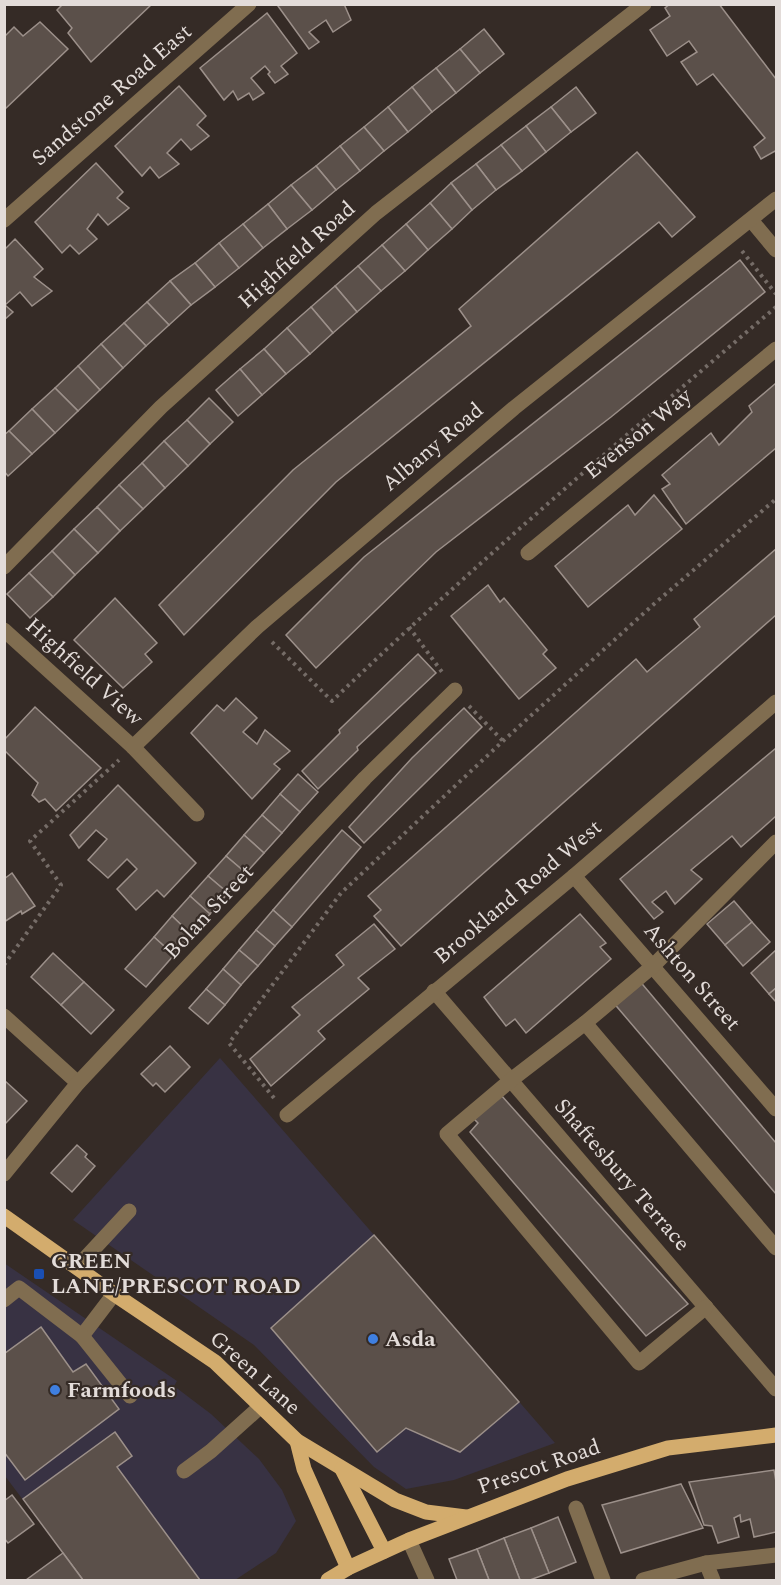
<svg xmlns="http://www.w3.org/2000/svg" width="781" height="1585" font-family="Spectral,serif">
<style>
.commercial{fill:#383243}
.building{fill:#5b504a;stroke:#9c908a;stroke-width:1.5}
.lines{fill:none;stroke-linecap:round;stroke-linejoin:round}
.path{stroke:#756c67;stroke-width:4;stroke-dasharray:3 4.5;stroke-linecap:butt}
.minor{stroke:#806d50;stroke-width:15}
.major{stroke:#d3ac6d;stroke-width:15}
.transit-dot{fill:#1a4fb4;stroke:#352b26;stroke-width:2}
.shop-dot{fill:#3f7fe0;stroke:#352b26;stroke-width:2}
.labels{text-anchor:middle;dominant-baseline:central;stroke-width:4.5;stroke-linejoin:round;paint-order:stroke}
.street-label{font-size:22px;fill:#e3dcd9;stroke:#352b26}
.poi-label{font-size:22px;font-weight:bold;fill:#e3dcd9;stroke:#352b26;text-anchor:start}
</style>
<rect width="100%" height="100%" fill="#352b26"/>
<g class="commercial">
<path d="M220,1058L555,1443L454,1480L406,1489L374,1467L254,1345L73,1220Z"/>
<path d="M4,1263L177,1381L174,1386L211,1414L259,1459L282,1490L296,1521L276,1553L235,1580H26L63,1553L5,1476Z"/>
</g>
<g class="building">
<path d="M63,4H152L91,62L68,33L72,28L57,10Z"/>
<path d="M280,4H344L351,20L333,32L326,20L309,32L319,42L309,49L278,6Z"/>
<path d="M670,4H719L776,79V153L775,151L761,159L754,147L765,138L713,74L697,85L681,62L697,52L689,41L667,56L650,30L670,16L665,8Z"/>
<path d="M267,13L297,53L281,66L288,74L275,83L268,74L270,72L265,66L251,78L264,93L253,100L249,93L238,100L233,91L224,100L200,68Z"/>
<path d="M40,22L68,49L4,110V37L14,27L23,36Z"/>
<path d="M484,29L504,54L480,73L460,49Z"/>
<path d="M460,49L480,73L456,93L436,68Z"/>
<path d="M436,68L456,93L432,112L412,87Z"/>
<path d="M179,86L206,116L197,125L209,136L191,150L181,139L167,153L179,164L159,178L150,167L142,176L115,146Z"/>
<path d="M412,87L432,112L408,132L388,107Z"/>
<path d="M576,87L596,113L571,132L551,107Z"/>
<path d="M388,107L408,132L384,151L364,127Z"/>
<path d="M551,107L571,132L546,152L526,126Z"/>
<path d="M526,126L546,152L522,171L501,145Z"/>
<path d="M364,127L384,151L360,171L340,146Z"/>
<path d="M501,145L522,171L496,190L476,164Z"/>
<path d="M340,146L360,171L336,190L316,166Z"/>
<path d="M637,152L695,217L672,237L659,222L336,482L184,635L159,605L293,470L471,326L459,309Z"/>
<path d="M96,163L123,192L117,198L129,208L108,225L98,214L87,229L97,239L79,254L70,245L62,253L35,222Z"/>
<path d="M476,164L496,190L472,210L451,183Z"/>
<path d="M316,166L336,190L312,210L291,185Z"/>
<path d="M451,183L472,210L452,229L430,203Z"/>
<path d="M291,185L312,210L287,229L268,204Z"/>
<path d="M430,203L452,229L428,250L406,224Z"/>
<path d="M268,204L287,229L263,248L243,224Z"/>
<path d="M243,224L263,248L239,268L219,243Z"/>
<path d="M406,224L428,250L405,271L382,245Z"/>
<path d="M15,239L43,269L34,277L52,291L32,306L20,292L5,305L13,312L4,320V250Z"/>
<path d="M219,243L239,268L215,287L195,263Z"/>
<path d="M382,245L405,271L381,291L358,266Z"/>
<path d="M740,260L765,292L611,417L436,552L316,668L286,635L364,557Z"/>
<path d="M195,263L215,287L191,305L170,281Z"/>
<path d="M358,266L381,291L357,312L335,286Z"/>
<path d="M170,281L191,305L169,325L147,302Z"/>
<path d="M335,286L357,312L333,333L311,307Z"/>
<path d="M147,302L169,325L146,346L124,323Z"/>
<path d="M311,307L333,333L310,354L287,328Z"/>
<path d="M124,323L146,346L123,368L101,344Z"/>
<path d="M287,328L310,354L286,374L264,349Z"/>
<path d="M101,344L123,368L100,390L78,366Z"/>
<path d="M264,349L286,374L262,395L240,369Z"/>
<path d="M78,366L100,390L78,411L55,388Z"/>
<path d="M240,369L262,395L238,416L216,390Z"/>
<path d="M776,383V448L686,524L662,489L670,484L662,475L711,433L719,445L752,412L749,406Z"/>
<path d="M55,388L78,411L55,433L32,409Z"/>
<path d="M209,398L233,422L210,444L187,420Z"/>
<path d="M32,409L55,433L32,454L9,431Z"/>
<path d="M187,420L210,444L188,466L164,441Z"/>
<path d="M9,431L32,454L8,476L4,471V435Z"/>
<path d="M164,441L188,466L165,488L142,463Z"/>
<path d="M142,463L165,488L143,509L119,485Z"/>
<path d="M119,485L143,509L120,531L97,507Z"/>
<path d="M654,495L682,529L588,607L555,566L628,505L635,515Z"/>
<path d="M97,507L120,531L98,553L74,529Z"/>
<path d="M74,529L98,553L75,575L52,551Z"/>
<path d="M776,549V615L401,946L374,916L381,910L368,896L636,659L647,672L700,627L694,619Z"/>
<path d="M52,551L75,575L53,597L29,573Z"/>
<path d="M29,573L53,597L30,618L7,594Z"/>
<path d="M488,585L500,602L504,598L547,650L543,654L556,668L519,699L451,616Z"/>
<path d="M115,598L157,643L145,654L152,662L123,688L74,640Z"/>
<path d="M418,654L436,673L357,747L358,750L318,789L302,771L340,733L339,730Z"/>
<path d="M236,698L257,718L243,732L257,744L265,730L290,751L274,764L280,769L252,799L191,733L217,705L224,711Z"/>
<path d="M35,707L101,768L56,811L45,799L39,802L32,795L38,783L4,750V740Z"/>
<path d="M464,708L482,727L364,843L349,827L412,758Z"/>
<path d="M776,748V816L741,847L732,836L691,870L702,879L675,904L666,891L652,902L663,912L654,919L620,879Z"/>
<path d="M298,774L318,792L300,812L280,794Z"/>
<path d="M118,785L196,863L164,897L157,890L136,910L117,889L137,869L127,859L108,878L88,860L107,839L96,830L79,848L70,835Z"/>
<path d="M280,794L300,812L282,833L262,815Z"/>
<path d="M262,815L282,833L264,853L244,835Z"/>
<path d="M342,830L361,847L292,927L273,910Z"/>
<path d="M244,835L264,853L246,873L226,856Z"/>
<path d="M226,856L246,873L228,893L208,876Z"/>
<path d="M12,873L35,906L22,914L21,911L4,922V879Z"/>
<path d="M208,876L228,893L210,914L190,896Z"/>
<path d="M190,896L210,914L192,935L172,916Z"/>
<path d="M734,901L752,922L725,945L707,924Z"/>
<path d="M273,910L292,927L275,946L256,930Z"/>
<path d="M580,914L606,943L600,947L611,959L526,1033L515,1019L506,1026L484,997Z"/>
<path d="M172,916L192,935L174,955L154,937Z"/>
<path d="M752,922L770,942L743,966L725,945Z"/>
<path d="M374,924L395,949L358,978L369,989L318,1031L325,1039L271,1086L250,1059L300,1015L292,1007L344,965L336,955Z"/>
<path d="M256,930L275,946L258,966L239,950Z"/>
<path d="M154,937L174,955L146,987L125,969Z"/>
<path d="M239,950L258,966L241,985L223,969Z"/>
<path d="M776,950V988L769,994L751,973Z"/>
<path d="M53,953L84,982L61,1005L31,977Z"/>
<path d="M223,969L241,985L225,1005L206,989Z"/>
<path d="M638,979L776,1143V1194L612,1001Z"/>
<path d="M84,982L114,1010L91,1034L61,1005Z"/>
<path d="M776,988V1002L769,994Z"/>
<path d="M206,989L225,1005L208,1024L189,1008Z"/>
<path d="M170,1046L190,1067L165,1092L156,1083L153,1086L141,1074Z"/>
<path d="M4,1080L27,1101L5,1124L4,1123Z"/>
<path d="M501,1095L688,1304L646,1336L470,1132L478,1123L473,1118Z"/>
<path d="M77,1145L87,1154L85,1157L95,1166L72,1192L51,1173Z"/>
<path d="M374,1235L519,1402L460,1452L406,1428L377,1452L271,1328Z"/>
<path d="M41,1327L73,1372L86,1364L119,1409L25,1480L4,1452V1354Z"/>
<path d="M115,1432L132,1456L117,1467L200,1580H83L23,1499Z"/>
<path d="M774,1470L776,1482V1532L754,1537L750,1519L741,1522L740,1515L734,1518L739,1537L718,1543L712,1526L704,1525L689,1482Z"/>
<path d="M681,1484L703,1528L621,1553L602,1505Z"/>
<path d="M12,1495L34,1524L8,1543L4,1538V1501Z"/>
<path d="M558,1517L576,1562L549,1573L531,1528Z"/>
<path d="M531,1528L549,1573L530,1580H520L504,1538Z"/>
<path d="M504,1538L520,1580H489L477,1549Z"/>
<path d="M477,1549L489,1580H457L449,1559Z"/>
<path d="M63,1553L83,1580H26Z"/>
</g>
<g class="lines">
<g class="path">
<path d="M742,251L776,294"/>
<path d="M409,627L442,672"/>
<path d="M272,642L332,701C475,564 626,435 776,307"/>
<path d="M469,706L503,741"/>
<path d="M4,965L61,885L30,841L119,760"/>
<path d="M274,1098L229,1043L341,893L503,741L654,604L776,499"/>
</g>
<g class="minor">
<path d="M4,220L249,4"/>
<path d="M751,220L776,250"/>
<path d="M528,553L776,349"/>
<path d="M4,567L161,407L376,213L644,4"/>
<path d="M4,630L133,747L197,814"/>
<path d="M133,747L257,627L514,408L776,199"/>
<path d="M574,876L776,1109"/>
<path d="M434,991L776,1389"/>
<path d="M4,1016L78,1083"/>
<path d="M585,1023L776,1248"/>
<path d="M287,1115L574,876L776,702"/>
<path d="M4,1174L78,1083L365,778L455,690"/>
<path d="M77,1267L129,1211"/>
<path d="M4,1300L19,1288L82,1336L114,1294"/>
<path d="M706,1307L639,1363L447,1134L511,1080L585,1023L653,966L776,842"/>
<path d="M82,1336L130,1396"/>
<path d="M184,1471L211,1451L261,1406"/>
<path d="M576,1508L603,1580"/>
<path d="M409,1540L427,1580"/>
<path d="M706,1563L713,1580"/>
<path d="M643,1580L706,1563L776,1555"/>
</g>
<g class="major">
<path d="M4,1216L114,1294L215,1362L297,1441L395,1500L426,1512L466,1517"/>
<path d="M297,1441L304,1469L348,1568"/>
<path d="M342,1469L384,1551"/>
<path d="M328,1580L348,1568L409,1540L567,1479L668,1448L776,1435"/>
</g>
</g>
<rect class="transit-dot" x="33" y="1268" width="12" height="12" rx="3"/>
<g class="shop-dot">
<circle cx="373" cy="1339" r="6"/>
<circle cx="55" cy="1390" r="6"/>
</g>
<g class="labels">
<g class="street-label">
<text transform="translate(112 95) rotate(-41)">Sandstone Road East</text>
<text transform="translate(297 255) rotate(-42)">Highfield Road</text>
<text transform="translate(638 434) rotate(-39)">Evenson Way</text>
<text transform="translate(433 447) rotate(-40)">Albany Road</text>
<text transform="translate(84 672) rotate(42)">Highfield View</text>
<text transform="translate(518 892) rotate(-40)">Brookland Road West</text>
<text transform="translate(209 912) rotate(-47)">Bolan Street</text>
<text transform="translate(692 977) rotate(49)">Ashton Street</text>
<text transform="translate(622 1175) rotate(49)">Shaftesbury Terrace</text>
<text transform="translate(255 1373) rotate(42)">Green Lane</text>
<text transform="translate(539 1467) rotate(-19)">Prescot Road</text>
</g>
<g class="poi-label">
<text x="51" y="1261">GREEN<tspan x="51" dy="25">LANE/PRESCOT ROAD</tspan></text>
<text x="385" y="1339">Asda</text>
<text x="67" y="1390">Farmfoods</text>
</g>
</g>
<rect width="781" height="1585" fill="none" stroke="#e3dcd9" stroke-width="12"/>
</svg>
